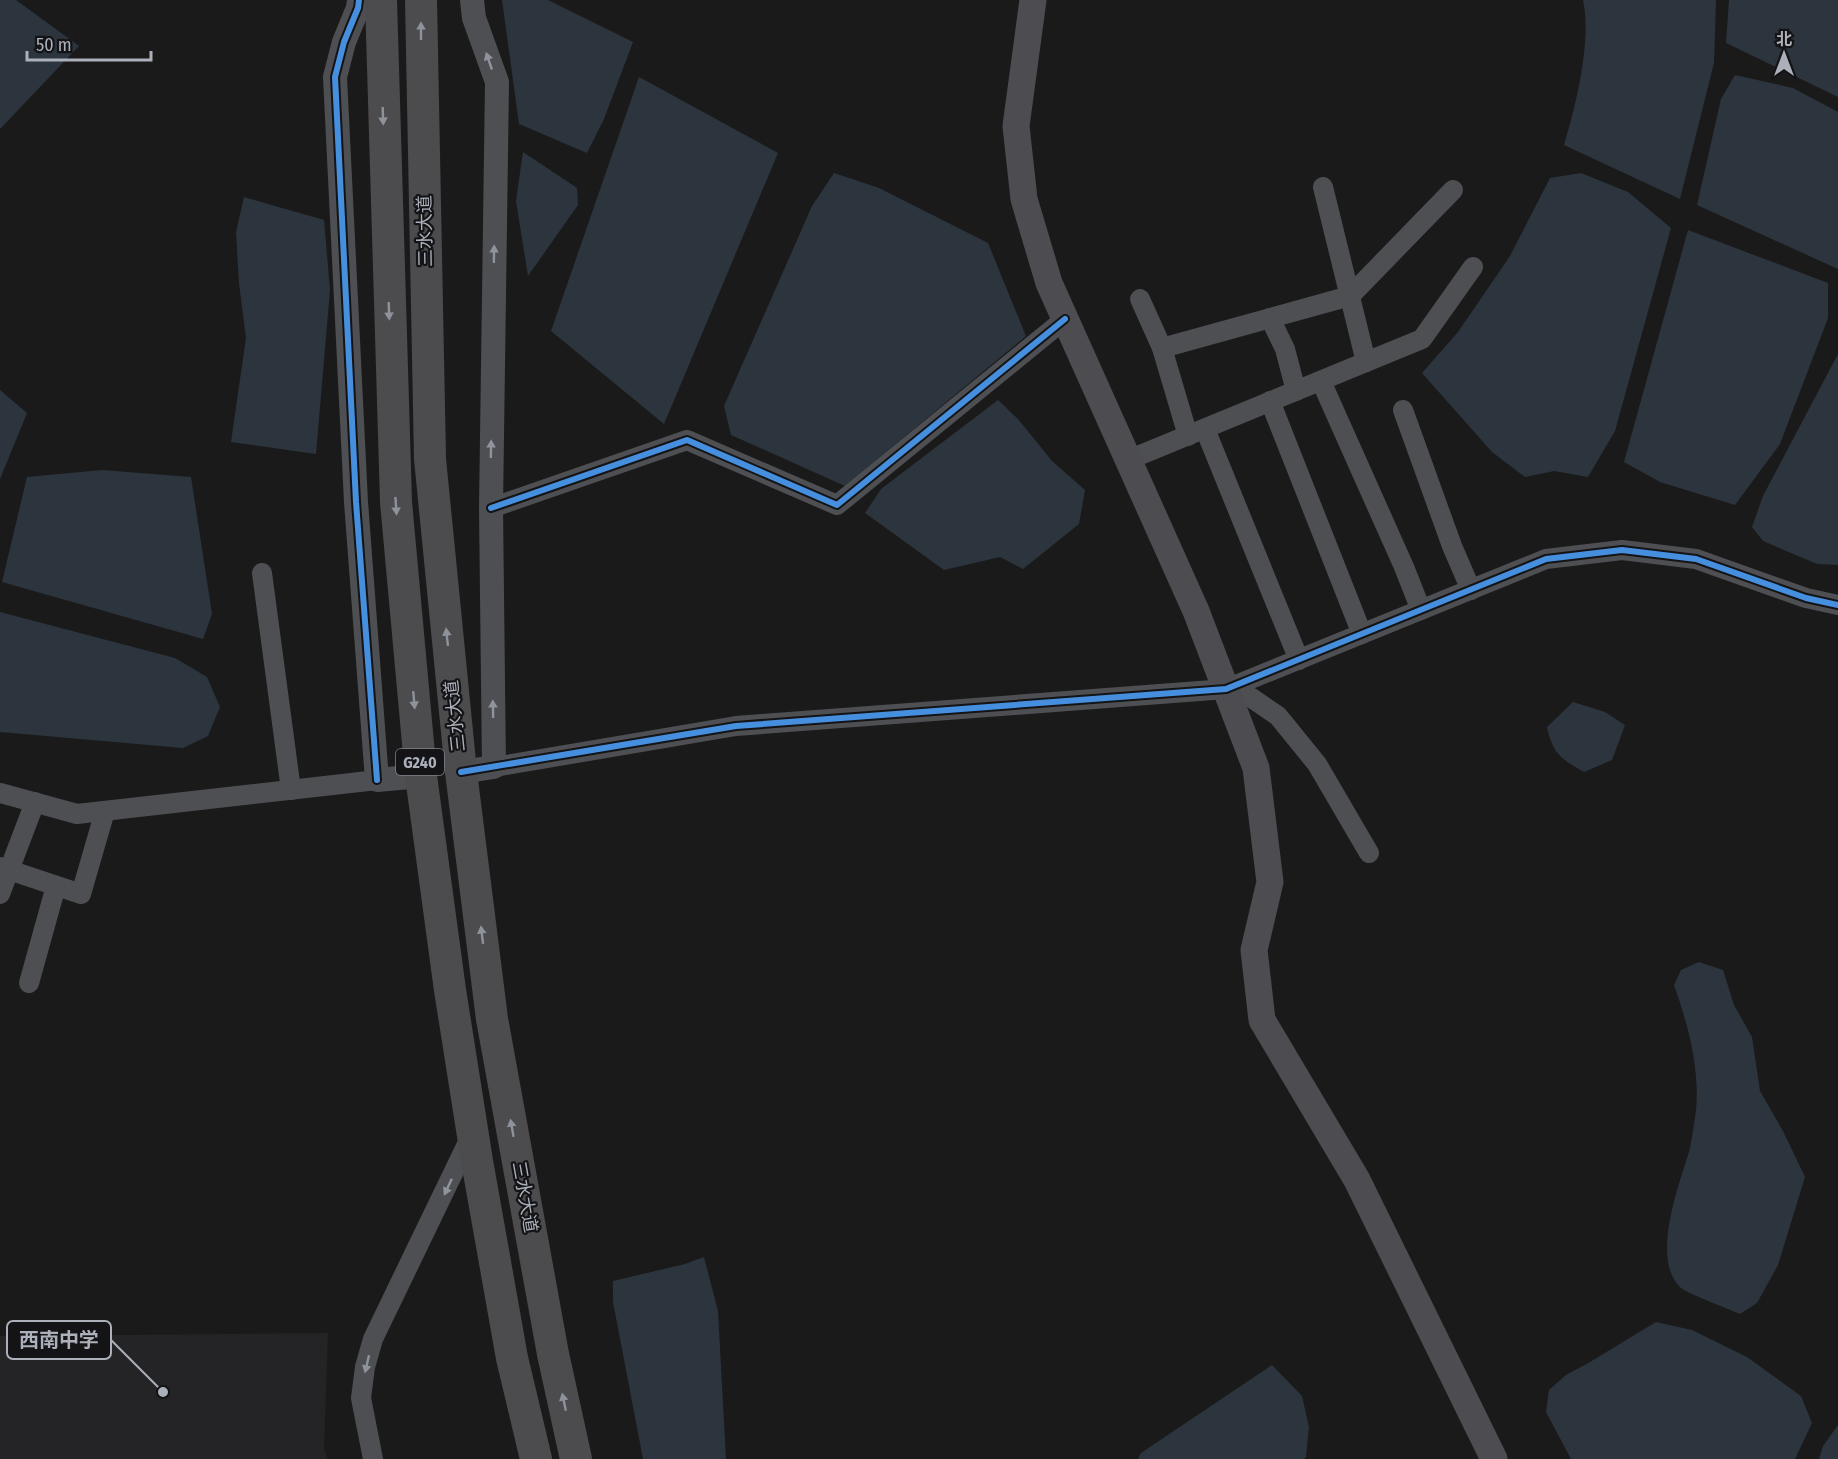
<svg xmlns="http://www.w3.org/2000/svg" width="1838" height="1459" font-family="'Fira Sans Condensed','Noto Sans SC',sans-serif">
<style>
.built{fill:#242426}
.water{fill:#2c353d}
.lines{fill:none;stroke-linecap:round;stroke-linejoin:round}
.minor{stroke:#4e4f53;stroke-width:20}
.tertiary{stroke:#4e4f53;stroke-width:24}
.secondary{stroke:#4d4d51;stroke-width:27}
.trunk{stroke:#4c4c4f;stroke-width:32}
.cycleway-casing{stroke:#141416;stroke-width:10}
.cycleway{stroke:#468fdf;stroke-width:6}
.oneway{fill:#8e929b}
.oneway2{fill:#8f939c}
.labels{text-anchor:middle;dominant-baseline:central;stroke-width:4.5;stroke-linejoin:round;paint-order:stroke}
.shield{fill:#141416;stroke:#7e818a;stroke-width:1.5}
.shield-label{font-size:16px;font-weight:bold;fill:#abb0bb}
.street-label{font-size:18px;fill:#abb0bb;stroke:#141416}
.leader{fill:none;stroke:#abb0bb;stroke-width:2}
.callout-dot{fill:#abb0bb;stroke:#141416;stroke-width:2}
.callout{fill:#141416;stroke:#abb0bb;stroke-width:2}
.callout-label{font-size:20px;text-anchor:middle;font-weight:bold;fill:#abb0bb}
</style>
<rect width="100%" height="100%" fill="#1a1a1a"/>
<path class="built" d="M328,1333L324,1448L327,1459H0V1336Z"/>
<g class="water">
<path d="M0,0H16L79,46L0,129Z"/>
<path d="M502,0H548L633,42L604,119L587,153L519,124Z"/>
<path d="M1583,0H1716L1714,63L1680,199L1564,145C1576,105 1592,41 1583,0Z"/>
<path d="M1729,0H1838V97L1726,43Z"/>
<path d="M1735,75L1793,88L1838,112V269L1697,205L1721,99Z"/>
<path d="M639,77L778,153L664,424L551,331Z"/>
<path d="M523,152L577,188L578,205L528,276L516,201Z"/>
<path d="M834,173L879,188L988,243L1026,336L845,486L731,435L724,406L812,206Z"/>
<path d="M1581,173L1628,192L1671,228L1615,431L1588,477L1554,471L1525,477L1492,452L1422,373L1458,332L1510,256L1550,178Z"/>
<path d="M244,197L324,220L330,290L316,454L231,442L246,338L239,283L236,232Z"/>
<path d="M1688,230L1828,283V318L1780,444L1735,505L1660,482L1624,462Z"/>
<path d="M1838,354V565L1817,564L1763,541L1752,527L1763,496Z"/>
<path d="M0,390L27,413L0,479Z"/>
<path d="M998,400L1018,419L1052,461L1085,490L1079,524L1023,569L1000,557L944,570L865,513L881,489Z"/>
<path d="M102,470L191,477L212,614L203,639L2,582L27,477Z"/>
<path d="M0,612L175,658L207,677L220,707L208,736L183,748L0,732Z"/>
<path d="M1573,702L1605,712L1625,725L1612,760L1584,772C1561,759 1553,754 1547,727Z"/>
<path d="M1699,962L1723,970L1734,1005L1752,1037L1760,1091L1783,1131L1805,1177L1778,1265L1757,1303L1740,1314C1729,1309 1686,1293 1681,1288C1650,1260 1679,1185 1689,1152C1692,1139 1694,1124 1696,1111C1700,1069 1688,1024 1674,985L1681,970Z"/>
<path d="M704,1257L718,1311L726,1459H643L613,1302V1281L685,1264Z"/>
<path d="M1656,1322L1692,1330L1747,1357L1801,1396L1812,1423L1795,1459H1571L1546,1412L1549,1390L1566,1375L1590,1362Z"/>
<path d="M1272,1365L1302,1396L1309,1427L1306,1457L1304,1459H1138L1141,1453Z"/>
<path d="M1838,1425V1459H1819L1823,1446Z"/>
</g>
<g class="lines">
<g class="minor">
<path d="M1323,187L1366,362"/>
<path d="M1140,299L1162,348L1188,436"/>
<path d="M1270,318L1285,349L1296,391"/>
<path d="M1162,348L1350,296L1453,190"/>
<path d="M1321,381L1404,567L1421,610"/>
<path d="M1270,401L1362,634"/>
<path d="M1403,410L1452,546L1471,590"/>
<path d="M1205,429L1299,660"/>
<path d="M1128,460L1422,339L1473,267"/>
<path d="M491,508L687,440L837,505L1065,319"/>
<path d="M262,573L291,790"/>
<path d="M1234,686L1278,716L1317,764L1369,853"/>
<path d="M494,767L736,726L1226,689L1546,559L1622,550L1696,559L1806,598L1838,605"/>
<path d="M0,793L77,814L377,780"/>
<path d="M0,867L81,894L105,811"/>
<path d="M0,894L35,802"/>
<path d="M29,983L56,886"/>
<path d="M373,1459L361,1398L365,1367L373,1339L471,1136"/>
</g>
<g class="tertiary">
<path d="M359,0L358,8L344,42L335,77L356,502L377,780L421,776"/>
<path d="M461,772L494,767L491,508L497,82L474,18L472,0"/>
</g>
<path class="secondary" d="M1033,0L1016,126L1024,199L1049,283L1196,611L1256,768L1270,882L1254,950L1262,1020L1357,1180L1494,1459"/>
<g class="trunk">
<path d="M381,0L396,502L421,776L450,990L477,1161L512,1358L536,1459"/>
<path d="M421,0L430,459L461,772L492,1019L553,1354L576,1459"/>
</g>
<g class="cycleway-casing">
<g id="cycleway">
<path d="M359,0L358,8L344,42L335,77L356,502L377,780"/>
<path d="M491,508L687,440L837,505L1065,319"/>
<path d="M461,772L736,726L1226,689L1546,559L1622,550L1696,559L1806,598L1838,605"/>
</g>
</g>
<use href="#cycleway" class="cycleway"/>
</g>
<defs><path id="oneway-solid" d="M-6-.8H1V-3.2L6.5 0L1 3.2V.8H-6Z" transform="scale(1.5)"/></defs>
<g class="oneway">
<use href="#oneway-solid" transform="translate(421 31) rotate(-90)"/>
<use href="#oneway-solid" transform="translate(383 116) rotate(88)"/>
<use href="#oneway-solid" transform="translate(389 311) rotate(88)"/>
<use href="#oneway-solid" transform="translate(396 506) rotate(86)"/>
<use href="#oneway-solid" transform="translate(447 637) rotate(-96)"/>
<use href="#oneway-solid" transform="translate(414 700) rotate(85)"/>
<use href="#oneway-solid" transform="translate(482 935) rotate(-97)"/>
<use href="#oneway-solid" transform="translate(512 1128) rotate(-100)"/>
<use href="#oneway-solid" transform="translate(564 1402) rotate(-102)"/>
</g>
<g class="oneway2">
<use href="#oneway-solid" transform="translate(489 61) rotate(-109)"/>
<use href="#oneway-solid" transform="translate(494 254) rotate(-89)"/>
<use href="#oneway-solid" transform="translate(491 449) rotate(-89)"/>
<use href="#oneway-solid" transform="translate(493 709) rotate(-91)"/>
<use href="#oneway-solid" transform="translate(448 1187) rotate(115)"/>
<use href="#oneway-solid" transform="translate(367 1364) rotate(103)"/>
</g>
<g class="labels">
<rect class="shield" x="396" y="749" width="48" height="26" rx="4.5"/>
<g class="shield-label">
<text x="420" y="762">G240</text>
</g>
<g class="street-label">
<text transform="translate(425 231) rotate(-91)">三水大道</text>
<text transform="translate(455 716) rotate(-96)">三水大道</text>
<text transform="translate(525 1197) rotate(80)">三水大道</text>
</g>
</g>
<path class="leader" d="M163 1392L111 1340"/>
<circle class="callout-dot" cx="163" cy="1392" r="6"/>
<rect class="callout" x="7" y="1321" width="104" height="38" rx="6"/>
<g class="callout-label">
<text x="59" y="1347">西南中学</text>
</g>
<g transform="translate(1784 54)" stroke="#141416" stroke-width="4.5" paint-order="stroke">
<path d="M0-4.5L10 22L0 15L-10 22Z" fill="#abb0bb"/>
<text y="-9" font-size="16" font-weight="bold" text-anchor="middle" fill="#abb0bb">北</text>
</g>
<path d="M27 51v9h124v-9" fill="none" stroke="#abb0bb" stroke-width="3"/>
<text x="36" y="51" font-size="18" fill="#abb0bb" stroke="#141416" stroke-width="4.5" paint-order="stroke">50 m</text>
</svg>
